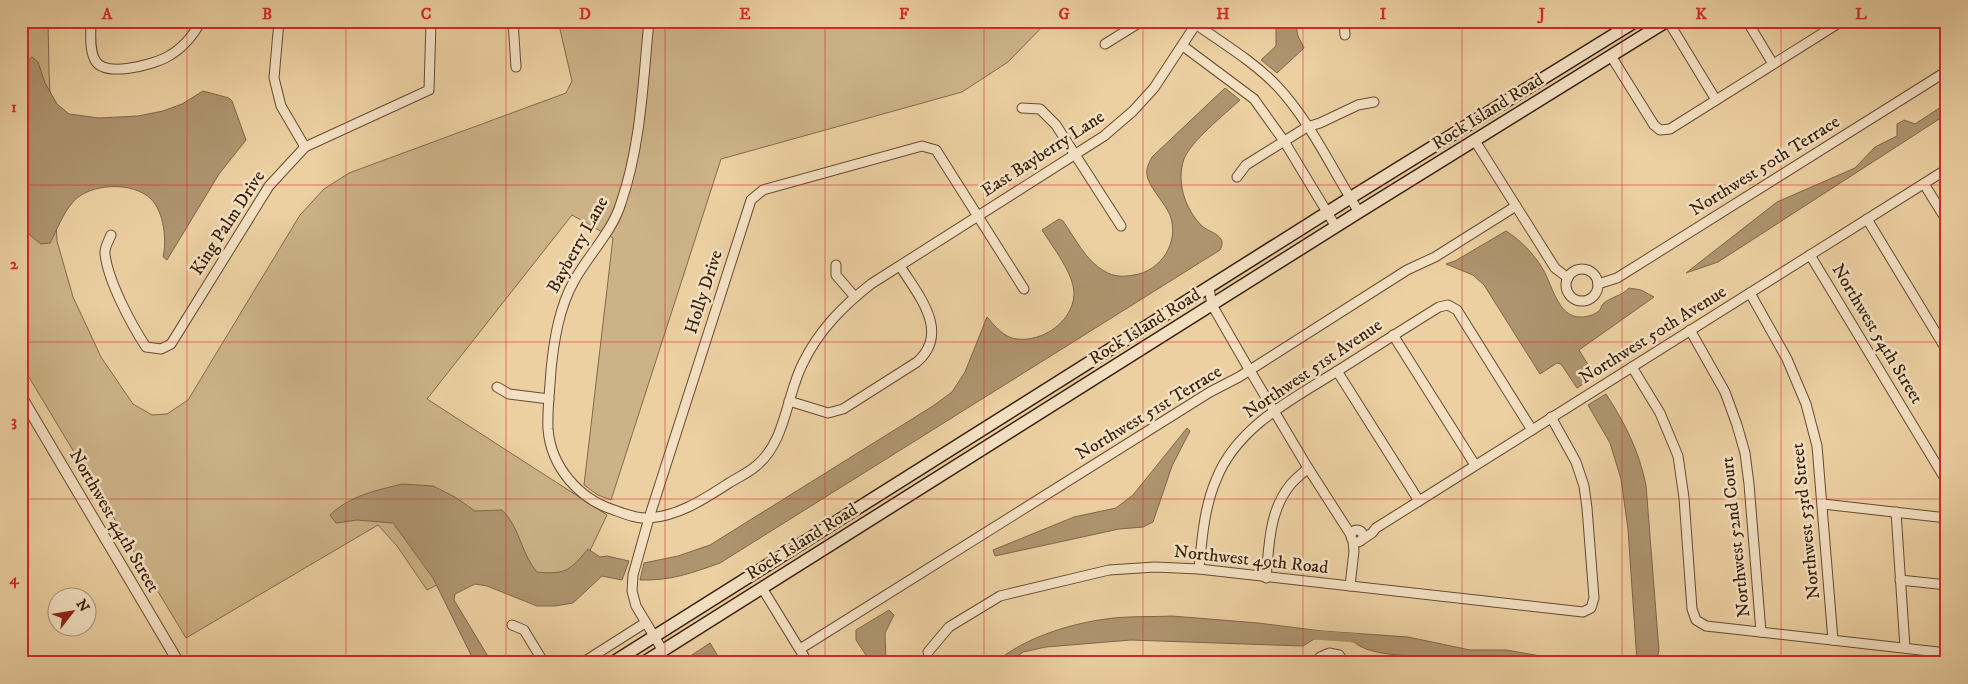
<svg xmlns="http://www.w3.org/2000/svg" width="1968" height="684" font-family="'IM FELL DW Pica',serif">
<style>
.green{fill:#cdb288;stroke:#82694a}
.water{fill:#ae946f;stroke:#7e6647}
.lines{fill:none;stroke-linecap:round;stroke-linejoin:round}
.canal{stroke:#ae946f;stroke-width:9}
.minor-casing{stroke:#644c31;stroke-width:11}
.tertiary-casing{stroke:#644c31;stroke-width:12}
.secondary-casing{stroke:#37200b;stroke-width:14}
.minor{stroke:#f3e0c3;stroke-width:9}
.tertiary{stroke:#f3e0c3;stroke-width:10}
.secondary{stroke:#f3e0c3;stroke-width:11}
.grid{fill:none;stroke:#d62828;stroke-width:1;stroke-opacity:0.55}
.labels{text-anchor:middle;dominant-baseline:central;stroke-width:5;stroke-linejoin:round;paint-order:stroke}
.street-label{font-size:18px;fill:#37200b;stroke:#f3e0c3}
.neatline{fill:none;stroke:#d62828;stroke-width:2}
.grid-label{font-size:16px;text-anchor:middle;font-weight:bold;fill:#d62828}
</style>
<rect width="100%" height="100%" fill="#ecd0a2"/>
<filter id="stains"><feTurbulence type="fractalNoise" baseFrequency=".004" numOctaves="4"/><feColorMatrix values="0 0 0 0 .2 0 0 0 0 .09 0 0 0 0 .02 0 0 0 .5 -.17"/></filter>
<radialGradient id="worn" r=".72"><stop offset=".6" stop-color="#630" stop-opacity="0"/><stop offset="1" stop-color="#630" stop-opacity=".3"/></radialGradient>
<path class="green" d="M21,21H48L49,72L57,241L73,297L101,357L133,404L152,415L167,414L188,400L300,215L324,189L349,173L566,93L572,81L558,21H1048L1008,62L962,92L721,159L611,500L598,495L584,485L613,238L572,215L427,399L607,515L574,584L456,575L427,590L397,546L378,525L186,638L21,364Z"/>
<g class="water">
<path d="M1276,21H1295L1298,36L1304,48L1277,73L1261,60L1276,46Z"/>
<path d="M32,57L38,62L45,83L57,104L69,114L99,118L138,116L163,111L182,104L203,91L229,98L232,101L246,140L219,174L167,260L163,257C167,240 164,212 151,199C133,181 89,183 73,202C63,213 57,230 50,243L41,244L21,228V65Z"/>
<path d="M1225,88L1240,100C1225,114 1191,141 1184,159C1176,182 1185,209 1202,226C1208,231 1217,233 1221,239C1223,243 1222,246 1220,250L720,563C692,573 670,581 640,580L644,563L678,556L710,545L933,406L952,392L965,372L987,317C995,326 1004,338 1017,339C1043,342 1072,322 1074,295C1075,275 1052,246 1042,230L1059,219L1063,221C1075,238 1086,261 1104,271C1114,277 1123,277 1134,275C1161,271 1180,242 1170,215C1164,202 1153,192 1148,179C1145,170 1148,165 1152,157Z"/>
<path d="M1947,103V114L1718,262L1686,273L1777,202L1855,168L1875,147L1897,136V124L1904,120L1915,124Z"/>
<path d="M1506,231C1519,239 1533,253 1541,266C1552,282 1557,318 1581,317C1587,317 1594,315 1599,311C1602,308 1600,307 1603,304C1610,297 1622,296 1629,288L1641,290L1654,297L1579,350L1595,376L1577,388L1561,364L1557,363L1540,374L1484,285L1473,275L1446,264L1455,261Z"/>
<path d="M1606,394C1625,423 1639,451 1646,485L1659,651L1655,663H1637V661L1628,529L1621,479L1610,443L1588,405Z"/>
<path d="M1187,428L1190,431L1172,466L1153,522L1143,527L1119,529L995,556L993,550L1074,517L1116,508L1133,495Z"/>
<path d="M402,484L433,486L455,497L475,511L502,510C520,527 521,554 537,572C566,575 570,570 588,549L600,557L607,556L629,561L622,580L602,576L573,603L555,606H537L487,586L475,584L455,594L454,600L492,663H475L433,578L393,523L357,520L336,523L330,515C351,495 375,491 402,484Z"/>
<path d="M889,610L894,615L885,633L886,663H871L856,640V630Z"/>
<path d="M1172,616L1258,623L1322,631L1408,637L1470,650H1506L1575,662L1587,660L1602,663H1482C1475,661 1470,661 1463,662C1456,663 1448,658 1441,657C1417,655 1372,658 1354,642L1345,641L1346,635L1324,633L1322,638H1316L1303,646L1131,640L1046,647L1023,652L1008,663H995C1024,637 1075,622 1114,618C1133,616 1153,617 1172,616Z"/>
<path d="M710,643L722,663H680Z"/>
</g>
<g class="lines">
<path class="canal" d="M1313,635L1357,638"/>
<g class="minor-casing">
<g id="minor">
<path d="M91,21C91,33 89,49 95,60C104,78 152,65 167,57C182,49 193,36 201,21"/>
<path d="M279,21L274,78L281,106L305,147"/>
<path d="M410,21H445"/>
<path d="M513,21L516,67"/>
<path d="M649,21C643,82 641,145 621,203C612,232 589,254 574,281C559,308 554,340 551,370C550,389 547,410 548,429C551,467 579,499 614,510C625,514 637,519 649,518C679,516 704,499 729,483C737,478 748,473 756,466C786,442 786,396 803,363C819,330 843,306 871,284L1104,136L1133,111L1154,88L1198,21"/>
<path d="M1187,21L1197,25C1224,44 1254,62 1277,86C1310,121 1333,171 1359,212"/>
<path d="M1344,21L1345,35"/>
<path d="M1668,21L1716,100"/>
<path d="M1747,21L1773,64"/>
<path d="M1105,44L1142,21"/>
<path d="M1183,46L1254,99L1284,141L1336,227"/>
<path d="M1611,56L1654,125L1660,130L1670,129L1842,21"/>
<path d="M1022,108L1040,109L1056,125L1121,226"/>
<path d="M1475,141L1555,268L1568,278"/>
<path d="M1237,177L1246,165L1307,127L1320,123L1358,105L1374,102"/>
<path d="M1924,184L1947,221"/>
<path d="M1867,219L1947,351"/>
<path d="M111,235C109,240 104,248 105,254C108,281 131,324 146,347L161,349L171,344L269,186L305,147L429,90L431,22"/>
<path d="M1810,255L1947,482"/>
<path d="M836,265V275L855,297"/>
<circle cx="1582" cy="285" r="16"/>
<path d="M1598,284L1617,278L1947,71"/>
<path d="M1209,288L1212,305L1246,364L1308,468L1351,535"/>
<path d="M1750,293L1787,359L1806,404L1817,446L1833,640"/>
<path d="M1690,330L1725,392L1737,425L1745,453L1749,484L1761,632"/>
<path d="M1393,335L1475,465"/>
<path d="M1632,367L1660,413L1678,456L1684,498L1692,609L1696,620L1706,626L1947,653"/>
<path d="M1337,371L1419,501"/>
<path d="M497,387L509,394L549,399"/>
<path d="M789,401L828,413L843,409L917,362C951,332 918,295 900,266"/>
<path d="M1823,504L1947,518"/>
<path d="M1896,512L1905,648"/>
<circle cx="1357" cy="536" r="6"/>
<path d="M1363,539L1372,533L1376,528L1419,501L1947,169"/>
<path d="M1199,569C1202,539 1204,508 1216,480C1237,426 1293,399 1339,370C1372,349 1405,328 1439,307L1448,305L1457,310L1532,430"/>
<path d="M1266,578C1269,546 1269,510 1291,484C1296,478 1303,473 1308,468"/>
<path d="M1900,580L1947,585"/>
<path d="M1350,586L1354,551L1353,541"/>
<path d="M762,588L808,663"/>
<path d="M512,625L524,630L544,663"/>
<path d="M800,649L1210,392L1239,377L1407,270L1435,257L1516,206"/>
<path d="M663,651L636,606L632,591L633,575L649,518L751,200L763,190L922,146L936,150L1024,289"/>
<path d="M928,652L949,627L1000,596L1109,570L1155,567L1199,569L1583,612L1591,608L1594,598L1587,508L1584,486L1576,462L1551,417"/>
<path d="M582,663L645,623"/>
<path d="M1053,663H1232"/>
<path d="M1318,663L1320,657L1329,653L1339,655L1345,663"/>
</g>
</g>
<g class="tertiary-casing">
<path id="tertiary" d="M21,396L179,663"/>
</g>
<g class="secondary-casing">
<g id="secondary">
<path d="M612,663L1350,198L1636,21"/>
<path d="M643,663L1359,212L1667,21"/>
</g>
</g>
<use href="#minor" class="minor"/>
<use href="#tertiary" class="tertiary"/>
<use href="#secondary" class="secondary"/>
</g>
<path class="grid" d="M187,21V663M346,21V663M506,21V663M665,21V663M825,21V663M984,21V663M1143,21V663M1303,21V663M1462,21V663M1622,21V663M1781,21V663M21,185H1947M21,342H1947M21,499H1947"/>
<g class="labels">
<g class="street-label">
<text transform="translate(1488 112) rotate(-32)">Rock Island Road</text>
<text transform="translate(1043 154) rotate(-33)">East Bayberry Lane</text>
<text transform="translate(1765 166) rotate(-32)">Northwest 50th Terrace</text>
<text transform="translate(228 223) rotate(-57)">King Palm Drive</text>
<text transform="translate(578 245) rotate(-61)">Bayberry Lane</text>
<text transform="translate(704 292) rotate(-72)">Holly Drive</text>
<text transform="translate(1145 327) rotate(-32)">Rock Island Road</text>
<text transform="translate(1877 334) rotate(59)">Northwest 54th Street</text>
<text transform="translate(1653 335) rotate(-32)">Northwest 50th Avenue</text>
<text transform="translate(1313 369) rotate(-34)">Northwest 51st Avenue</text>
<text transform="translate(1149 413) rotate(-31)">Northwest 51st Terrace</text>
<text transform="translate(114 521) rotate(60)">Northwest 44th Street</text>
<text transform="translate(1806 521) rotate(-96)">Northwest 53rd Street</text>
<text transform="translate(1736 537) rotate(-96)">Northwest 52nd Court</text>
<text transform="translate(802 542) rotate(-32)">Rock Island Road</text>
<text transform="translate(1251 560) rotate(6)">Northwest 49th Road</text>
</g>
</g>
<rect width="1968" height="684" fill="none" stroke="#ecd0a2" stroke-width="55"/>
<g transform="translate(72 612) rotate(59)"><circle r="24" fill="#f3e0c3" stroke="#a89379"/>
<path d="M0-4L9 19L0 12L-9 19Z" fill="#8f2418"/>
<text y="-8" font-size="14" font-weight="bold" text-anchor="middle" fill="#37200b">N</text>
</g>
<rect x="28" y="28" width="1912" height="628" class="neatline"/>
<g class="grid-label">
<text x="107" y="19">A</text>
<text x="267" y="19">B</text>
<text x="426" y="19">C</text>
<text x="585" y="19">D</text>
<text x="745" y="19">E</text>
<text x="904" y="19">F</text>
<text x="1064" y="19">G</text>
<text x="1223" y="19">H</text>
<text x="1383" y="19">I</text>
<text x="1542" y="19">J</text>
<text x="1701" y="19">K</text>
<text x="1861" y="19">L</text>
<text x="14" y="112">1</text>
<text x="14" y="269">2</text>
<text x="14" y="426">3</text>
<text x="14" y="584">4</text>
</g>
<rect width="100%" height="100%" filter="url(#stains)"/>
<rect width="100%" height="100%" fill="url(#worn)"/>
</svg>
